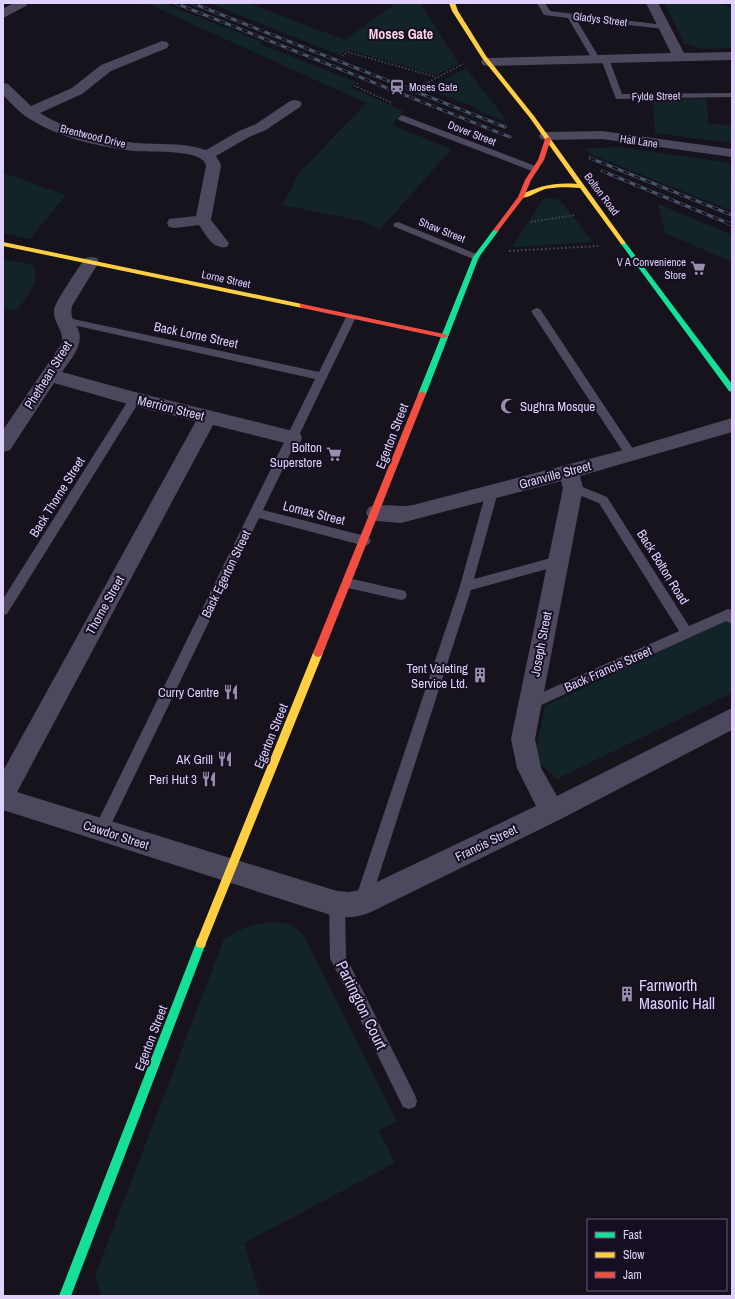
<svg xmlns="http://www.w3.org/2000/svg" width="735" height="1299" font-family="'Archivo Narrow',sans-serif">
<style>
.green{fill:#132429}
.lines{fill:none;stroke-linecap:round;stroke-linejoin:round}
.path-far1{stroke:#484f5e;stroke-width:1.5;stroke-dasharray:1.5 2;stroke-linecap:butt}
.path{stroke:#484f5e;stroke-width:2;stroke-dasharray:1.5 2.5;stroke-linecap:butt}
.lane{fill:#4c485d;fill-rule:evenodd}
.street{fill:#4c485d;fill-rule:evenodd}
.fast{fill:#16e098;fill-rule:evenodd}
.slow{fill:#ffcf43;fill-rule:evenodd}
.jam{fill:#f24e42;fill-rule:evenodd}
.rail-far1-casing{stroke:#465467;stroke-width:3}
.rail-casing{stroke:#465467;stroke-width:3.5}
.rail-far1{stroke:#150f21;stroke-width:2;stroke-dasharray:6;stroke-linecap:butt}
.rail{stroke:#150f21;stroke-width:2.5;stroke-dasharray:8;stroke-linecap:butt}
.labels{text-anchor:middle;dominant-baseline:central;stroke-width:4;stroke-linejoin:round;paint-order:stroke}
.far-street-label{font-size:11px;fill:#dfd1fc;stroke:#150f21}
.far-poi-label{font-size:11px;fill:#dfd1fc;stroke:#150f21;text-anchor:start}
.street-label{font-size:13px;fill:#dfd1fc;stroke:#150f21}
.poi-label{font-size:13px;fill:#dfd1fc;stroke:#150f21;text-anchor:end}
.far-district-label{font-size:14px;font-weight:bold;fill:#fcd3e6;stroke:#150f21}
.near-poi-label{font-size:16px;fill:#dfd1fc;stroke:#150f21;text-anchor:start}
.near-street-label{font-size:16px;fill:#dfd1fc;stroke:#150f21}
</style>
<rect width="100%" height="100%" fill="#16131d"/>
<g class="green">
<path d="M146,3H163L262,42L260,44L356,82L350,87L404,111L392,125L452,149L380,229L362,221L282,205L300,172L366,103Z"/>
<path d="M209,3H248L345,40L396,3H420L459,64L436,75L348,50L339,55Z"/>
<path d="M665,3H718L732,8V48L703,49L684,43Z"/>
<path d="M466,68L506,120L504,121L474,109L475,107L427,89Z"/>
<path d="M653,99H707L708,124L732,125V143L655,133Z"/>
<path d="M618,147L730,163L732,211L590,154L586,148Z"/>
<path d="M3,173L66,195L30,239L3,233Z"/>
<path d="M549,198L560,200L593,242L512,247L543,200Z"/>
<path d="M658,204L732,235V262L665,233Z"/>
<path d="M3,259L32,265C43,280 25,298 17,311L3,308Z"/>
<path d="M727,619L732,625V693L557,779L538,762L536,749L545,706Z"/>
<path d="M275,922L290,924L303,934L397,1121L379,1131L395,1163L244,1243L260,1296H101L95,1276L224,939C242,927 254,924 275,922Z"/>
</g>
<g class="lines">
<g class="path-far1">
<path d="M342,56L348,52L436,77"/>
<path d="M358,83L355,86L392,103"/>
<path d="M419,87L463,64"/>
<path d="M531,222L575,215"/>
</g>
<path class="path" d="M509,251L598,246"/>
<g class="lane">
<path d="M537,3H545L550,11L664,25L668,27L664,29L576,19L600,59L596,61L592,59L568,18L544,15Z"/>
<path d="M602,57H605L609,59L622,94L732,93V97L616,99L601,59Z"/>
<path d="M402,115L538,167L539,169L535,172L532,171L399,120L398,118Z"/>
<path d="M398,222L479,255L481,257L476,260L473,259L395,227L393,225L395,223Z"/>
<path d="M536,308L540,309L635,452L637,455L635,458L631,459L627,458L531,311Z"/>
<path d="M351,314L356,317L263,510L365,536L369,538L371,541L369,544L365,546L259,518L106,835L101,837L96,835L94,830L96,825L315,379L64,323L59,320L64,317L319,372L346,317Z"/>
<path d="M135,395L139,396L140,399L139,402L7,614L3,615V599L131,396Z"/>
<path d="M573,483L607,497L689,626L728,609L732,610V624L726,621L528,711L523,709L521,705L523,701L679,631L599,503L569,491L567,488L569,485Z"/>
<path d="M492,487L496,489L498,492L474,579L558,556L562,557L564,561L562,565L558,566L471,590L370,903L367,908L362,911L357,908L354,903L460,586L486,492L488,489Z"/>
<path d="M348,578L401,590L405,591L407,595L405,599L401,600L348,588L344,587L342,583L344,579Z"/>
<path d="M337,896L342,899L345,904L346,957L415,1095L417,1101L415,1107L409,1109L403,1107L330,958L329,904L332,899Z"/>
</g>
<g class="street">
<path d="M13,3H28L26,6L3,18V9Z"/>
<path d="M646,3H658L684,53L732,52V60L488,66L483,65L481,62L483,59L488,58L671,53Z"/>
<path d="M162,41L167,42L169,45L167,48L111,71L82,94L40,113C67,130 104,139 136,143C159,145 183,142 206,150L239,131L256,124L290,101L295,100L300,101L302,104L300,107L266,130L249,137L216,156L220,163L221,166L211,220L229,243L227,247C213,250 206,235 199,225L175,228L169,227L167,223L169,219L196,216L206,166C204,148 148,153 135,151C98,147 56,137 25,116C17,110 10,102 3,95V83L8,84L31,106L72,88L101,65Z"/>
<path d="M602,131L732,149V157L602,139L546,140L541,139L539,136L541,133L546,132Z"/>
<path d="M91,257L97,258L99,262L72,306C70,315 73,320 77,327C86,344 71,358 62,372L135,392L293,431L300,433L302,438L300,443L293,445L213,425L17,792L337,891L349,892L360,890L536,806L517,768L511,739L563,488L561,481L401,523L376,521L369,519L366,513L369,507C383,503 398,508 413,505L631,448L732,418V432L580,476L583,488L535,739L541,768L557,796L732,708V730L561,819L371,912C359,917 349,918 337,917L3,810V771L196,421L135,406L54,383L10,450L3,452V430L62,343C64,330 53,323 54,311C54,302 79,268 85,258Z"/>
</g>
<g class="fast">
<path d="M496,228L499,230L479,257L426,394L425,396H419L418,394L473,257L494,229Z"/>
<path d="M623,241L625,242L732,384V392L729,391L621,244L620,243Z"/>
<path d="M201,938L205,939L206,943L71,1296H59L196,943L197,939Z"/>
</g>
<g class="slow">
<path d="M449,3H455L458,11L486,56L534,116L625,242V244H621L580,188C568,187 557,187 545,189C537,192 527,199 519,198V196C537,186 556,182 577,184L530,118L482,58L452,11Z"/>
<path d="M3,242L302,304L305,306L302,308L3,246Z"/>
<path d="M318,649L321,650L323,653L206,943L205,947L201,948L197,947L196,943L313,653L315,650Z"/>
</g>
<g class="jam">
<path d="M548,137L551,139L544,160L531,180L524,197L498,231H494V229L518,197L525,180L538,160L545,139Z"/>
<path d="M300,304H302L444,334L448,336L444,338L302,308H300Z"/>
<path d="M422,391L426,394L323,653L321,656L318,657L315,656L313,653L418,394Z"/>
</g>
<g class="rail-far1-casing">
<g id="rail-far1">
<path d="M175,3L510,137"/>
<path d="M192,3L505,127"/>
<path d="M590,158L732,215"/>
<path d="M602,171L730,224"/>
</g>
</g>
<g class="rail-casing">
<path id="rail" d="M728,223L732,225"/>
</g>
<use href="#rail-far1" class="rail-far1"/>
<use href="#rail" class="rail"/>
</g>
<defs>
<g id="station-bare" transform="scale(1.2)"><path d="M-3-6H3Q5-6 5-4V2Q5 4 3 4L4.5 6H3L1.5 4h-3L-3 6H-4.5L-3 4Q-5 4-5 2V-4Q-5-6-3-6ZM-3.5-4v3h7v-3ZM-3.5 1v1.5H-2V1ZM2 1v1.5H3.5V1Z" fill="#998eae" stroke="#150f21" stroke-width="2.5" paint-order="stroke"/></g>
<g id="supermarket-bare" transform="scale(1.2)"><path d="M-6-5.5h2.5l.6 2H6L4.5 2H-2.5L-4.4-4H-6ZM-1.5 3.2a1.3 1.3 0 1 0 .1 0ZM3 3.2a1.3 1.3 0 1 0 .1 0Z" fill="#998eae" stroke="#150f21" stroke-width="2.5" paint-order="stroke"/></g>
<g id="mosque-bare" transform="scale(1.2)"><path d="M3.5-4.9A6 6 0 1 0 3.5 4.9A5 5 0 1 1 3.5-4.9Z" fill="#998eae" stroke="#150f21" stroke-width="2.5" paint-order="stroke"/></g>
<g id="building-bare" transform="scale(1.2)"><path d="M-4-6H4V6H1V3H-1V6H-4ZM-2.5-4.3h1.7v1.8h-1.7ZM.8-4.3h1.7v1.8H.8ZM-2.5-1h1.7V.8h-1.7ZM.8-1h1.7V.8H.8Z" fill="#998eae" stroke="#150f21" stroke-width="2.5" paint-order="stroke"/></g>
<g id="restaurant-bare" transform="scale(1.2)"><path d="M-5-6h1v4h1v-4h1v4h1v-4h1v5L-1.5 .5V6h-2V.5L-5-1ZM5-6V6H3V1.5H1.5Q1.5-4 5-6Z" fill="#998eae" stroke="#150f21" stroke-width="2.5" paint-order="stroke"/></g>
</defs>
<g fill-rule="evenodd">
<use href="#station-bare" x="397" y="87"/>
<use href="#supermarket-bare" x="698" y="268"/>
<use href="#mosque-bare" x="508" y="406"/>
<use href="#supermarket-bare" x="334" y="454"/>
<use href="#building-bare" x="480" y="675"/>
<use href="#restaurant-bare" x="231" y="692"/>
<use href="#restaurant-bare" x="225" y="759"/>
<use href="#restaurant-bare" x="209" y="779"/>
<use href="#building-bare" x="627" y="994"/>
</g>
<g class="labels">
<g class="far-street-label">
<text transform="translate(600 19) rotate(7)">Gladys Street</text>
<text transform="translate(656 96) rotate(-1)">Fylde Street</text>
<text transform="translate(472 133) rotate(21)">Dover Street</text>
<text transform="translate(93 136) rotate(14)">Brentwood Drive</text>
<text transform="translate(639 141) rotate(8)">Hall Lane</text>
<text transform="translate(602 194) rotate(53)">Bolton Road</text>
<text transform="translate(442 230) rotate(22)">Shaw Street</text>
<text transform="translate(226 279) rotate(12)">Lorne Street</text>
</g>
<g class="far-poi-label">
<text x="409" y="87">Moses Gate</text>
<text x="686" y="262" text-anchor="end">V A Convenience<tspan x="686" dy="13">Store</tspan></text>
</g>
<g class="street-label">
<text transform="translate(196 335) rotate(12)">Back Lorne Street</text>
<text transform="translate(48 375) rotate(-58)">Phethean Street</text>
<text transform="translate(171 408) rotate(14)">Merrion Street</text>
<text transform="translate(392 436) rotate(-69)">Egerton Street</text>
<text transform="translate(555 475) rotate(-15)">Granville Street</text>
<text transform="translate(57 497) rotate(-58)">Back Thorne Street</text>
<text transform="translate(314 513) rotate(14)">Lomax Street</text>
<text transform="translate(663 567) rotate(58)">Back Bolton Road</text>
<text transform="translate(226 574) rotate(-64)">Back Egerton Street</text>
<text transform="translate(105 605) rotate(-61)">Thorne Street</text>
<text transform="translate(541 644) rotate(-79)">Joseph Street</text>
<text transform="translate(608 669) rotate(-24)">Back Francis Street</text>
<text transform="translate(271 736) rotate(-68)">Egerton Street</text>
<text transform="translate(116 835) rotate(18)">Cawdor Street</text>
<text transform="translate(486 843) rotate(-26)">Francis Street</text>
<text transform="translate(151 1038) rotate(-69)">Egerton Street</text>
</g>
<g class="poi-label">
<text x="520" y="406" text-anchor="start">Sughra Mosque</text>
<text x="322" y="447">Bolton<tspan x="322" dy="15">Superstore</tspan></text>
<text x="468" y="668">Tent Valeting<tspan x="468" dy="15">Service Ltd.</tspan></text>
<text x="219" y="692">Curry Centre</text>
<text x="213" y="759">AK Grill</text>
<text x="197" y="779">Peri Hut 3</text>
</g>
<g class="far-district-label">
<text x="401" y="34">Moses Gate</text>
</g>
<g class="near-poi-label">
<text x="639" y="985">Farnworth<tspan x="639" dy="18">Masonic Hall</tspan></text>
</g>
<g class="near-street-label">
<text transform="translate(362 1005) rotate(64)">Partington Court</text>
</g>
</g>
<rect width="735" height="1299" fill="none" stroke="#dfd1fc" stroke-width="8"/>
<rect x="587" y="1219" width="140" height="72" fill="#150f21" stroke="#665d79"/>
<rect x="595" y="1232" width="20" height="6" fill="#16e098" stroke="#665d79"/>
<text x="623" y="1239" font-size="12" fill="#dfd1fc">Fast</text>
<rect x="595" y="1252" width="20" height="6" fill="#ffcf43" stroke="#665d79"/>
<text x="623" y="1259" font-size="12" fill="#dfd1fc">Slow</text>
<rect x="595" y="1272" width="20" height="6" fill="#f24e42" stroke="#665d79"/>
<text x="623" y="1279" font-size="12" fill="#dfd1fc">Jam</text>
</svg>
